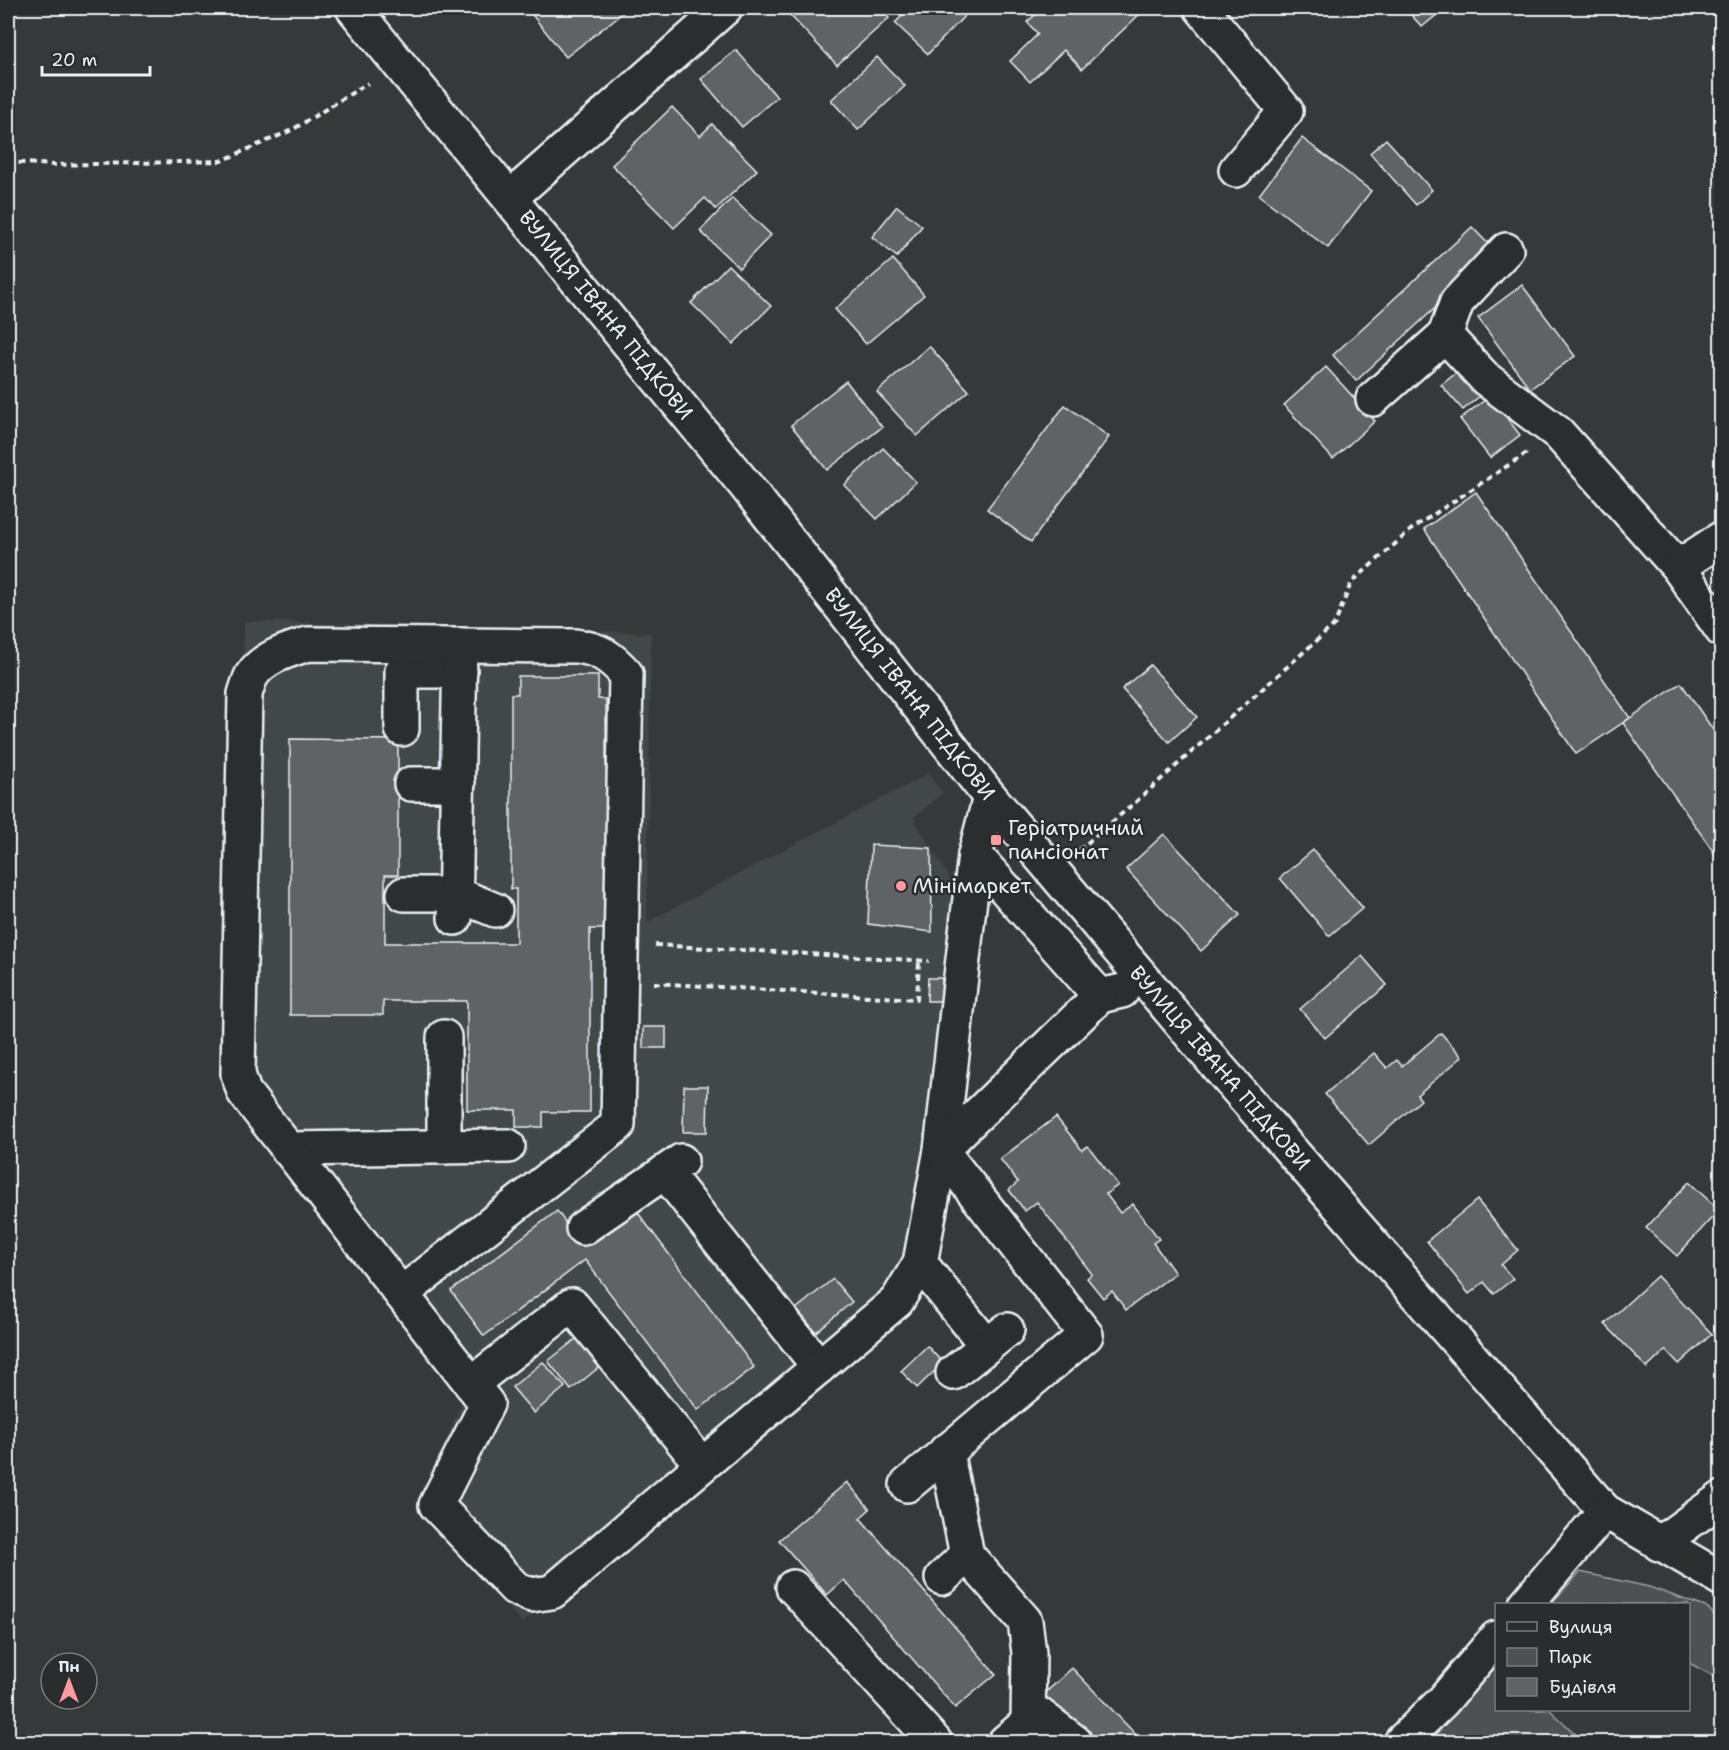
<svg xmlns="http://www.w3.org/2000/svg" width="1729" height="1750" font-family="'Shantell Sans',sans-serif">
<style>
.built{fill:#424647}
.green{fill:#4d5152;stroke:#9aa1a5;stroke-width:1.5}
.building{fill:#5f6365;stroke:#e8f1f8;stroke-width:1.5}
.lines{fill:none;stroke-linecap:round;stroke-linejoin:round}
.minor-casing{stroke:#e8f1f8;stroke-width:38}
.path{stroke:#e8f1f8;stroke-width:4;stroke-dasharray:6 4.5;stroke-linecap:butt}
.minor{stroke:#2a2d2e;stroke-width:33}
.poi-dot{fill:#ff9aa2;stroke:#2a2d2e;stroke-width:2}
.labels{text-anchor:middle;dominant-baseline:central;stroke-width:5;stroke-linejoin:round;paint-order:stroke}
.street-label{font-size:21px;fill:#e8f1f8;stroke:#2a2d2e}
.poi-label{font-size:21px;fill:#e8f1f8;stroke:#2a2d2e;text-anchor:start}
</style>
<rect width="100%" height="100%" fill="#35393a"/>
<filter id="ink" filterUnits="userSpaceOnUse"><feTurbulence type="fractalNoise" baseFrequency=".0167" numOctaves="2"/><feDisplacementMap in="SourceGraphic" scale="12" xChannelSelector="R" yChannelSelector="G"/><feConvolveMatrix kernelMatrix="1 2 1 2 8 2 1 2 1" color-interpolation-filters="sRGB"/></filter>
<g filter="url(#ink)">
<path class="built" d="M244,621L651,633L647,922L928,774L943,793L913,818L956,888L899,1314L522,1623L417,1506L462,1403L231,1093Z"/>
<g class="green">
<path d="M1580,1572L1649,1587L1708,1608L1721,1623V1680L1689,1663L1688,1604H1551Z"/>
<path d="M1496,1666V1710H1550L1584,1742H1436L1432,1739Z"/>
</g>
<g class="building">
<path d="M533,8H629L566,57L529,11Z"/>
<path d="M788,8H879L889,18L837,65L785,10Z"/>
<path d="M910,8H972L928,54L895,23Z"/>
<path d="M1043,8H1146L1082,69L1064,50L1030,82L1010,61L1038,34L1027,22Z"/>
<path d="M1405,8H1445L1422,27Z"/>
<path d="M736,50L777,97L742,127L701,79Z"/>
<path d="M877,57L905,86L858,130L831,100Z"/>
<path d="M672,107L700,136L712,124L757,170L716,209L705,198L674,228L612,165Z"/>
<path d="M1302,138L1371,191L1328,248L1259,195Z"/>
<path d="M1386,139L1432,190L1416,205L1370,153Z"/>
<path d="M732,198L771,235L739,268L700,231Z"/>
<path d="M897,206L922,226L897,257L872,237Z"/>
<path d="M1472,227L1496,252L1356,381L1333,355Z"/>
<path d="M893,259L924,295L866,344L835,309Z"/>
<path d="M728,265L771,306L733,344L691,303Z"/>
<path d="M1522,285L1575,356L1530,389L1478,318Z"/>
<path d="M929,346L969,391L917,436L877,392Z"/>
<path d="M1326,367L1375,421L1333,459L1284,405Z"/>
<path d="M1460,370L1481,395L1463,410L1441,385Z"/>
<path d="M846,381L882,427L827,470L791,425Z"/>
<path d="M1490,396L1520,435L1490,458L1460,419Z"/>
<path d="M1065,405L1109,437L1031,542L987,509Z"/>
<path d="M883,448L916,482L877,519L844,485Z"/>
<path d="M1476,492L1630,718L1576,754L1424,529Z"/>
<path d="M1150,665L1197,717L1169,742L1122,689Z"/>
<path d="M518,676H598V699H606L607,929H590V1112H543V1127H516V1110H467V1001H383V1015H290V739L398,740V875H385V943H516V889H511V694H518Z"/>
<path d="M1681,683L1722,743V864L1623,723Z"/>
<path d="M1164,834L1240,915L1201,951L1126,869Z"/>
<path d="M871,845L931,848L932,932L868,924Z"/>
<path d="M1313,850L1363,908L1329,936L1280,878Z"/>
<path d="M1362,956L1387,985L1325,1038L1300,1009Z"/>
<path d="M928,978H942L941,1001H927Z"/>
<rect x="643" y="1027" width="23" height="21"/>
<path d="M1441,1033L1462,1057L1417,1095L1421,1100L1369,1145L1325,1094L1374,1053L1387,1068L1397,1060L1402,1066Z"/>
<path d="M684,1086H708L707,1132H683Z"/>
<path d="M1056,1117L1082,1150L1088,1146L1118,1185L1106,1194L1120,1213L1133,1204L1159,1239L1153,1243L1175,1273L1126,1310L1112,1291L1103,1298L1087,1278L1092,1274L1037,1202L1025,1211L1009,1190L1018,1182L1000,1159Z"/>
<path d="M1689,1182L1719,1210L1677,1256L1646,1228Z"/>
<path d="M1477,1200L1518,1250L1501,1265L1513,1279L1494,1294L1484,1282L1469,1294L1427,1241Z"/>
<path d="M632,1205L754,1367L698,1410L585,1260L484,1336L451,1291L557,1211L581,1244Z"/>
<path d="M1657,1276L1712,1334L1679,1364L1666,1350L1647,1368L1605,1324Z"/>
<path d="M833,1279L852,1302L816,1332L796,1309Z"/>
<path d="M585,1332L608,1360L571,1390L548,1361Z"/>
<path d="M927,1346L943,1363L917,1388L901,1371Z"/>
<path d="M543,1362L565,1387L534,1413L512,1387Z"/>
<path d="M847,1482L870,1509L860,1518L996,1674L955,1708L844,1580L827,1595L779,1540Z"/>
<path d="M1072,1668L1141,1740L1137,1742H1112L1108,1738L1103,1742H1088L1043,1695Z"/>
</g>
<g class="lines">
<g class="minor-casing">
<g id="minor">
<path d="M353,8L746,486L990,797L1219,1068L1605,1511L1722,1579"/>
<path d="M1201,8L1286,111L1236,170"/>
<path d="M510,198L725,8"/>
<path d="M1445,335L1457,302L1506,250"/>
<path d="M1373,399L1445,335L1486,379L1558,433L1678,567L1722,630"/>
<path d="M1678,567L1722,538"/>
<path d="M402,729V671H460"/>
<path d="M411,784H458"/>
<path d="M990,797L975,855L1100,996L1122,991"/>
<path d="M404,894H456L495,910"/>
<path d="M455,918L460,645"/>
<path d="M444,1037V1147"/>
<path d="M287,1149L508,1146"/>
<path d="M665,1172L819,1367"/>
<path d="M583,1228L681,1161"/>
<path d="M920,1263L987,1346L1007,1330"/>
<path d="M401,1294L618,1125L626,674C610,656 599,649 576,646L308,644C289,650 264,657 252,675C249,680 247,688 245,694L238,1074L244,1092L487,1404L436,1505L515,1588L531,1595L552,1592L897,1301L920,1263L941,1150L975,855"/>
<path d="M953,1373L987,1346"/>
<path d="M471,1384L572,1305L702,1465"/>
<path d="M946,1451L967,1555L1025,1621L1029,1653L1028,1723"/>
<path d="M907,1485L1086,1335L941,1150L1100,996"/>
<path d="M1659,1544L1722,1498"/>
<path d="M942,1578L967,1555"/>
<path d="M793,1587L935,1742"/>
<path d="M1526,1604L1605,1511"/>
<path d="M1005,1742L1038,1714L1075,1742"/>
<path d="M1401,1742L1443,1701L1496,1638"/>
</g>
</g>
<g class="path">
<path d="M8,162L55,165L221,161L292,130L368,83"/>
<path d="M1079,850L1138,800L1335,624L1351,583L1413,528L1527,453"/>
<path d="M655,945L929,961"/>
<path d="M654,983L917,999L919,961"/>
</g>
<use href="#minor" class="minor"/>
</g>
</g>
<g class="poi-dot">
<rect x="990" y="834" width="12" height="12" rx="3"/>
<circle cx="901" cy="886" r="6"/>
</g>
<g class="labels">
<g class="street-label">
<text transform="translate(606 315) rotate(51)">ВУЛИЦЯ ІВАНА ПІДКОВИ</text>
<text transform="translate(910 694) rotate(52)">ВУЛИЦЯ ІВАНА ПІДКОВИ</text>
<text transform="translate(1220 1068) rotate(49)">ВУЛИЦЯ ІВАНА ПІДКОВИ</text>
</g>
<g class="poi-label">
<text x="1008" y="828">Геріатричний<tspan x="1008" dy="24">пансіонат</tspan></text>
<text x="913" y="886">Мінімаркет</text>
</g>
</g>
<rect width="1729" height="1750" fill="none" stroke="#2a2d2e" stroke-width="30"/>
<rect x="15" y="15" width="1699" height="1720" fill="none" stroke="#e8f1f8" stroke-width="2" filter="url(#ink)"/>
<rect x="1495" y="1603" width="195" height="108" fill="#2a2d2e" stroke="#767b7f" stroke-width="1.5"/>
<rect x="1507" y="1622" width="30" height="9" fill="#2a2d2e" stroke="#767b7f" stroke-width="1.5"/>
<text x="1549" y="1633" font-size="18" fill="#e8f1f8">Вулиця</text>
<rect x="1507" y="1648" width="30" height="18" fill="#4d5152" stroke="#767b7f" stroke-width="1.5"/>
<text x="1549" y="1663" font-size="18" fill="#e8f1f8">Парк</text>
<rect x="1507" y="1678" width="30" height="18" fill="#5f6365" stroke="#767b7f" stroke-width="1.5"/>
<text x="1549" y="1693" font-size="18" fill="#e8f1f8">Будівля</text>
<g transform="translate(69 1681)"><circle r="28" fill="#2a2d2e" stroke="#767b7f" stroke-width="1.5"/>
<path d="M0-4.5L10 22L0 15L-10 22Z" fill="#ff9aa2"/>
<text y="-9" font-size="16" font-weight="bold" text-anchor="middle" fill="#e8f1f8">Пн</text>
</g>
<path d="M42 66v9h108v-9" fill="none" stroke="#e8f1f8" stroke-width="3"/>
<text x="51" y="66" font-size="18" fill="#e8f1f8" stroke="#2a2d2e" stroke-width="4.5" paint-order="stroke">20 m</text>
</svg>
